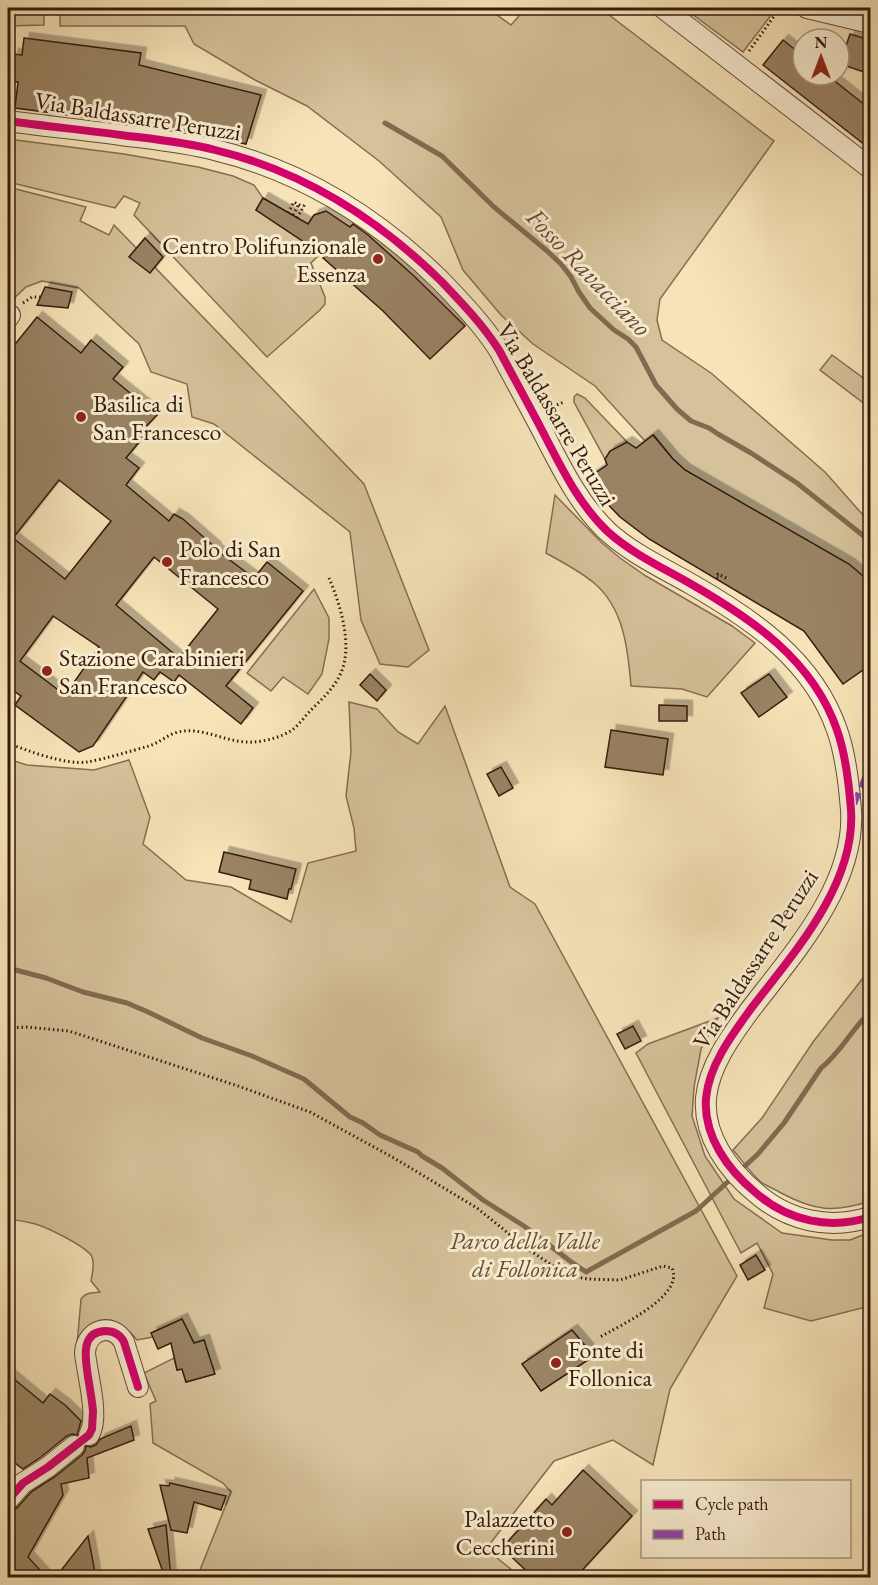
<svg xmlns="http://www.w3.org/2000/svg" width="878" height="1585" font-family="'EB Garamond',serif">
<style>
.green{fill:#d5c19a;stroke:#856e52;stroke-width:1.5}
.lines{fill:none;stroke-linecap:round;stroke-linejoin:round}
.stream{stroke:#816a4f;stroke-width:5}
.building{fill:#998364;stroke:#351b0a;stroke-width:1.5;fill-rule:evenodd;filter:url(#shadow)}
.minor-casing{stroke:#654d36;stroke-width:22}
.path{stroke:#351b0a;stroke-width:3;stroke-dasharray:1.5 3;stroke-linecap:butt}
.minor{stroke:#f9edd1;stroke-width:20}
.quiet{stroke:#8e44ad;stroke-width:6;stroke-dasharray:12 6;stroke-linecap:butt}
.cycleway-casing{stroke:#f9edd1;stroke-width:11}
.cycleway{stroke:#d6006c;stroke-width:8}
.poi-dot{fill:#8f2418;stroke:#f9edd1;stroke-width:2}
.labels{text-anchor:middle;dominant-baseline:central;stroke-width:6;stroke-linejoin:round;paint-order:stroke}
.street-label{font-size:24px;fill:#351b0a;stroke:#f9edd1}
.poi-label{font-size:24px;fill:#351b0a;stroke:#f9edd1;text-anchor:start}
.park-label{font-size:24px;font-style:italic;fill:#654d35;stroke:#f9edd1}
.water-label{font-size:26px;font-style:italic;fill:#614932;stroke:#f9edd1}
</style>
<defs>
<filter id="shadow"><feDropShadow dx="5.5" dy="-5.5" stdDeviation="0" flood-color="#0004"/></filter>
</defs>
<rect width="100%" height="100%" fill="#f6e3b8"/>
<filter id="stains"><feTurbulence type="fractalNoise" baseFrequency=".00333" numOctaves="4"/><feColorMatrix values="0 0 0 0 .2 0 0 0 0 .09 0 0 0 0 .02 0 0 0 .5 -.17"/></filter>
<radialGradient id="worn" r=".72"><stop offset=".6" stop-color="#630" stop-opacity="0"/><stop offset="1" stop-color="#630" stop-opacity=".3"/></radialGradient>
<g class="green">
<path d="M8,8H44V25L8,26Z"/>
<path d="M60,8H487L511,25L526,8H600L774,141L660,299L657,320L662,340L711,373L825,472L870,523V588L863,576L685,470L673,459L654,435L645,441L595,386L533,344L501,315L463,270L441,217L379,161L307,106L255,80L194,44L185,26H60Z"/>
<path d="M684,8H766L775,10L743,52Z"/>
<path d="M8,139L124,154L198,167L233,176L254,185L263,198L256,210L321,253L311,263L325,297V304L320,310L267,357L134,215L140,203L124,196L115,208L8,182Z"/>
<path d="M8,187L86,207L80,221L109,235L114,225L364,484L429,650L408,667L380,664L361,620L350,532L214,424L192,417L187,384L151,372L139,344L79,288L42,281L26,287L8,304Z"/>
<path d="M832,355L870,383V408L820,370Z"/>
<path d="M577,394L585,398L627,442L605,459L574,402V397Z"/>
<path d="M555,495L601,542L620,558L646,576L732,626L755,643L707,697L682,689L631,686C628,650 624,608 594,583C580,571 562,562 546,553Z"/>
<path d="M314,589L329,618V639L322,674L308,694L283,677L271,691L247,673Z"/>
<path d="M349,702L377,709L398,732L418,744L445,706L510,887L535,904L737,1276L670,1389L653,1465L613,1440L554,1461L486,1549L512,1570L506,1577H209L200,1570L231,1492L223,1483L153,1443L150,1404L156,1401L144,1373L174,1358L177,1370L182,1369L186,1382L214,1374L204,1340L194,1343L182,1319L153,1337L137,1340L130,1332L121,1327L77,1345L81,1299C86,1292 92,1293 100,1292L91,1281C92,1274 95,1264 92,1257C88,1247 43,1225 31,1223C23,1221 15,1220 8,1219V759L27,765L94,770L129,760L150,817L143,844L186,880L231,887L291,922L308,863L356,851L354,828L346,796L351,752Z"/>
<path d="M870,969V1201C834,1213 815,1211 781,1193C775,1189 766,1186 761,1182C750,1173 742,1160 733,1150L762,1118L813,1042Z"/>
<path d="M718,1018L701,1049L694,1087L692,1116L705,1156L734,1199L782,1233L832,1240H850L870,1232V1306L811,1321L764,1308L773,1274L757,1243L741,1253L636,1053L648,1044Z"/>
</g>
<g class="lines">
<g class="stream">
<path d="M385,123L442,156L494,207L546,250L561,264L571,277L579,292L590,308L614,330L628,339L636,347L656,385L677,409L691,421L709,428L718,434L751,453L797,483L870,541"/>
<path d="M8,968L46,978L83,992L127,1003L148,1012L202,1038L252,1056L304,1079L350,1117L363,1123L380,1135L418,1152L422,1156L442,1168L483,1200L524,1226L570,1261L586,1272L696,1211L758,1154L784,1123L821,1068C841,1052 852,1029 870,1012"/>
</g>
</g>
<g class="building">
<path d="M850,34L870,40V74L840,64Z"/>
<path d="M24,38L141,53L139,65L261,95L246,144L159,125V127L15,108L18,82L9,81L13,54L22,55Z"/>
<path d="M783,40L803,56V75H827L870,109V149L763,65Z"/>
<path d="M263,198L308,224L314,215L326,211L350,227L353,224L368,235L414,276L465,326L430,359L383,311L323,258L325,256L256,210Z"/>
<path d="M145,238L163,257L150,273L129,257Z"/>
<path d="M45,287L72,292L68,308L37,305Z"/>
<path d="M37,317L81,353L91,340L123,367L113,379L157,415L141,432L145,435L126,458L139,468L126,485L169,521L174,514L183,519L216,548L215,549L254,578L267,562L303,591L226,686L253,708L241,724L179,675L174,682L160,672L154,680L143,672L93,746L79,752L15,705L21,696L8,687V353ZM59,480L111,521L65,579L13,538ZM154,557L218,609L179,658L116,605ZM53,616L99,647L65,695L20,661Z"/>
<path d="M653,435L673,459L685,470L849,564L863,576L870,588V665L843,684L804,631L649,539L620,517L600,496L588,478L607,465L605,459L610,451L627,442L636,448Z"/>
<path d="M370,674L386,690L377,701L360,685Z"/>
<path d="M769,674L787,697L759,717L741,693Z"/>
<path d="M659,705L687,706V721H659Z"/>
<path d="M611,730L668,739L663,775L605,767Z"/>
<path d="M501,767L513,788L499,796L487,774Z"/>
<path d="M224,852L296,869L291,889H289L287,899L249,889L251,880L219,872Z"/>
<path d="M633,1026L641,1041L625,1049L617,1034Z"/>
<path d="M756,1255L765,1270L748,1280L740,1265Z"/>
<path d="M182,1319L194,1343L204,1340L215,1374L186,1382L182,1369L177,1370L171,1343L158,1349L151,1333Z"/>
<path d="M572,1330L594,1356L541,1391L522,1364Z"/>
<path d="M8,1374L43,1403L50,1394L65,1405L81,1421L77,1435L72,1434L67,1436L41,1457L23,1469L11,1460L12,1457L8,1454Z"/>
<path d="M131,1426L134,1440L87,1458L89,1478L61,1484L63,1495L28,1557L47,1578H8V1512L12,1511L17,1508L31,1492L56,1476L82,1455L85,1451L86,1446L91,1447L96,1445L100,1439Z"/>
<path d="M583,1470L632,1516L575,1578H534L502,1548L546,1499L552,1505Z"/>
<path d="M170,1483L226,1496L221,1510L194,1502L187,1533L171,1530L160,1485L169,1486Z"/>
<path d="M166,1525L171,1578H165L148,1529Z"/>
<path d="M88,1536L94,1567L95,1578H55Z"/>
</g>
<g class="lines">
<g class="minor-casing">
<g id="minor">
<path d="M663,8L870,168"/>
<path d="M807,8L870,23"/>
<path d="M8,121C45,126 83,130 121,135C152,139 184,142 215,150C302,171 378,219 441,281C462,303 483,325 499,350C515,380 531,409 546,438C563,471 580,505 607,531C631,553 663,568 691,584C752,619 813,660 837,730C846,755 849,784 851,810C856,885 792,955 750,1010C731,1036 709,1066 706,1098C703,1136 728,1170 756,1193C788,1221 830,1230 870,1217"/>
<path d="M8,318L10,315"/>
<path d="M89,1435C100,1418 87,1374 85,1353C86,1330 112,1321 124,1342L138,1387"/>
<path d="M8,1500L23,1483L48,1467L74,1446"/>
</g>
</g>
<g class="path">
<path d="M749,51L780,8"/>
<path d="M288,213L294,202L303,207"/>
<path d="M293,215L299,204"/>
<path d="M297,218L305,204"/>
<path d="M23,303L32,297H41"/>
<path d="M557,405L564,402"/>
<path d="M718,578L716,577L718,574L728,579"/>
<path d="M8,743C28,751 65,765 87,762C105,759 131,751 149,746C159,743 167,735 178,732C204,726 227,744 254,742C266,741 282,737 292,730C299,725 305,716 311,710C322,699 333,689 340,675C354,647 340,604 329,578"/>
<path d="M8,1028L26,1027L69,1031L238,1086L310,1112L394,1158L477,1208L529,1250L567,1275L588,1279L620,1280L663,1266L672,1268C685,1296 619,1326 600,1337"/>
</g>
<use href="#minor" class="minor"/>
<path class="quiet" d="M854,804L870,766"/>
<g class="cycleway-casing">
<g id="cycleway">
<path d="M8,121C45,126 83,130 121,135C152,139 184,142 215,150C302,171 378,219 441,281C462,303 483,325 499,350C515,380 531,409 546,438C563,471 580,505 607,531C631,553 663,568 691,584C752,619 813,660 837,730C846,755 849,784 851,810C856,885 792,955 750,1010C731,1036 709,1066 706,1098C703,1136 728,1170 756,1193C788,1221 830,1230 870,1217"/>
<path d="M8,1500L23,1483L48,1467L89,1435L92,1429L93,1411C92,1400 90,1389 88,1377C86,1361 79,1332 105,1331C114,1331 120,1334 124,1342L138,1387"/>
</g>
</g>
<use href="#cycleway" class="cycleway"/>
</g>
<g class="poi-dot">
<circle cx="378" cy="259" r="6"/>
<circle cx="81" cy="417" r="6"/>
<circle cx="167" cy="562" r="6"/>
<circle cx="47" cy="671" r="6"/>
<circle cx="556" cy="1363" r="6"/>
<circle cx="567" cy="1532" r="6"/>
</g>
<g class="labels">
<g class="street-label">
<text transform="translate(138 116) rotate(9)">Via Baldassarre Peruzzi</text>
<text transform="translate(557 414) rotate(59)">Via Baldassarre Peruzzi</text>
<text transform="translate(755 959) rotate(-57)">Via Baldassarre Peruzzi</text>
</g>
<g class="poi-label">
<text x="366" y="245" text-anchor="end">Centro Polifunzionale<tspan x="366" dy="28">Essenza</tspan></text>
<text x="93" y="403">Basilica di<tspan x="93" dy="28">San Francesco</tspan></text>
<text x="179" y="548">Polo di San<tspan x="179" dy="28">Francesco</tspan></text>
<text x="59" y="657">Stazione Carabinieri<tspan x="59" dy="28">San Francesco</tspan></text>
<text x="568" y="1349">Fonte di<tspan x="568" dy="28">Follonica</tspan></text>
<text x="555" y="1518" text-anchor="end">Palazzetto<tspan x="555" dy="28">Ceccherini</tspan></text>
</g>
<g class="park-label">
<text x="525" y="1240">Parco della Valle<tspan x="525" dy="28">di Follonica</tspan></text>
</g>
<g class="water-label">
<text transform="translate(589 272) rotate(46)">Fosso Ravacciano</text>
</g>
</g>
<rect width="878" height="1585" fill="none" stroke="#f6e3b8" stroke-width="30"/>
<rect x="9" y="9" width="860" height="1567" fill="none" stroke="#351b0a" stroke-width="3"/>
<rect x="15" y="15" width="848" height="1555" fill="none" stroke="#351b0a" stroke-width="1.5"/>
<rect x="641" y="1480" width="210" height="78" fill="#f9edd1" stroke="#ab9981" stroke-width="1.5"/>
<rect x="653" y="1500" width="30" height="9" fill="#d6006c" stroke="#ab9981" stroke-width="1.5"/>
<text x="695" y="1510" font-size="18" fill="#351b0a">Cycle path</text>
<rect x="653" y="1530" width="30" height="9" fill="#8e44ad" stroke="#ab9981" stroke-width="1.5"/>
<text x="695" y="1540" font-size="18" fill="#351b0a">Path</text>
<g transform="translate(821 57)"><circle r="28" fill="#f9edd1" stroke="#ab9981" stroke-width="1.5"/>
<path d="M0-4.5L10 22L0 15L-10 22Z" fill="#8f2418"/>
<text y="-9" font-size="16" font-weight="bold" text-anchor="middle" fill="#351b0a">N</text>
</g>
<rect width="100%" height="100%" filter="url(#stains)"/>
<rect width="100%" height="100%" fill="url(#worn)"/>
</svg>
